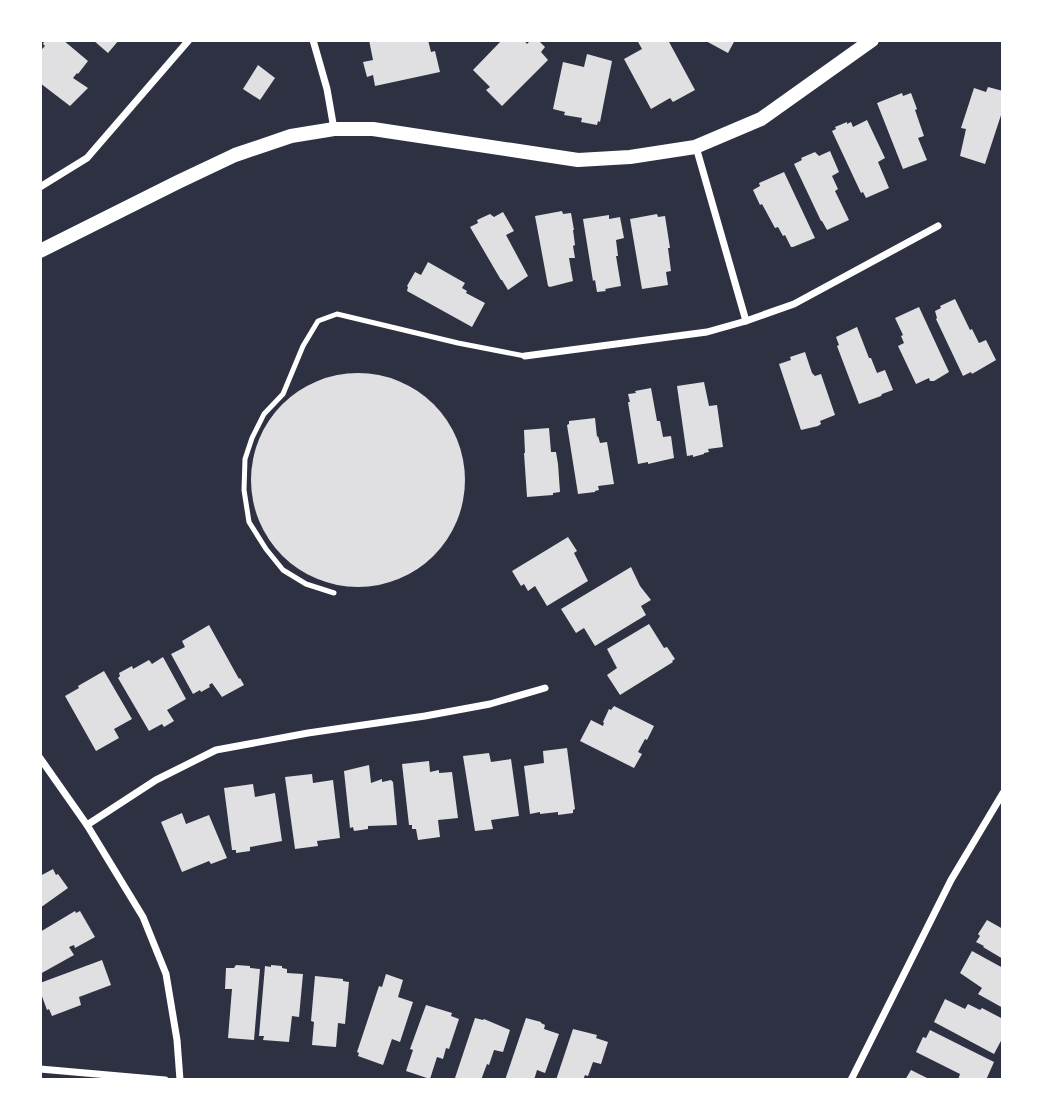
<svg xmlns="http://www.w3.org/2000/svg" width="1043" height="1120" font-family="'Crimson Pro',serif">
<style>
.building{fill:#e0e0e3}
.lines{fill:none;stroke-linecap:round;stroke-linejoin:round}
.service{stroke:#fff;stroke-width:5}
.minor{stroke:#fff;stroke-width:7}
.secondary{stroke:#fff;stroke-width:14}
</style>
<rect width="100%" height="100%" fill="#2d3142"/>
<g class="building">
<path d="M45,40H63L88,61L78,74L77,73L73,78L88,88L70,106L40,83V51L45,46L43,44Z"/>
<path d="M93,40H119L108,53Z"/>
<path d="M369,40H428L431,52L435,51L440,72L375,86L373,75L367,77L363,62L373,60Z"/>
<path d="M502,40H524L527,44L531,40H538L545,47L541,52L548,60L502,106L486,90L490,87L473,70Z"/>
<path d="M637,40H668L695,90L673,102L670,98L651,109L624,59L642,49Z"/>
<path d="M704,40H735L728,53Z"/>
<path d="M587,54L612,61L600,122L598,121L597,125L581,122L582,118L564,115L565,112L553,109L563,62L584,67Z"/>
<path d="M258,65L275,78L260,100L243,89Z"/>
<path d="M988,87L1003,91V109L985,164L960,156L966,129L961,128L974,88L986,92Z"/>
<path d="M902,93L903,96L911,93L917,109L915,110L924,136L918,138L927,160L903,169L877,103Z"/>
<path d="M867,120L885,158L878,162L889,188L866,198L863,192L861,193L832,131L836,129L835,127L847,122V124L851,122L853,127Z"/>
<path d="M830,151L839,172L832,176L838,189L835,191L849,220L827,230L822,221H821L794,164L802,160L801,158L815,152L819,156Z"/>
<path d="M784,172L815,238L793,247H791L785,235L783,236L778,227L775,228L762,204L760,205L753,190L760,186L759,183Z"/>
<path d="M562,211L563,214L571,213L574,230H573L575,245L573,246L575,258H569L573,281L550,287L548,286L535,216Z"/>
<path d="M503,212L514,231L506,235L528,276L508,290L502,280H501L470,227L478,223L477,220L490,214L494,217Z"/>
<path d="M657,214L658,217L665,216L670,248H668L671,271L666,272L668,285L642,289L630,219Z"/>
<path d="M609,215V219L620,217L624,238L616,240L618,256H616L621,286L605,289L606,291L597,292L595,280L593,281L583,219Z"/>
<path d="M428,262L465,283L462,288L467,291L466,293L485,303L472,327L407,291L408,287L407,286L415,272L421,275Z"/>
<path d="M955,299L970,330L972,329L979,343L986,340L996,360L972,374L971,372L963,376L936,319L937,318L935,311L941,308L940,306Z"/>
<path d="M919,307L949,372L934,381H930L929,378L916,384L898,346L904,343L901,336L903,335L895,318Z"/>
<path d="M857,327L869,358H871L877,373L885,370L893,390L882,394L881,396L859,404L837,346L839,345L836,337Z"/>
<path d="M805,352L812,373L815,376L821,374L835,415L820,421L821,424L818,426L801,430L779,364L791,360L790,357Z"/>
<circle cx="358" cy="480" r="107"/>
<path d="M704,382L709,406L717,405L723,447L708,449L709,452L704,453V454L693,457V455L687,456L677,386Z"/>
<path d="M651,388L657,421H660L663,437L671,436L674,458L648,464V462L638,464L628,402H630L628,394L636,393L635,391Z"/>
<path d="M595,418L597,437L598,436L600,443L607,442L614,484L598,486L599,490L595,491V492L578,494L567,425L569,424V421Z"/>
<path d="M549,428L551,452H556L558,464L560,492L553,493V495L527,497L524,453H525L524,430Z"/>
<path d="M568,537L577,551L574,553L588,581L547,606L535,586L528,591L524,584L521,586L512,571Z"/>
<path d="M631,567L640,586L651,600L641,606L646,615L595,646L584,628L576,633L561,609Z"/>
<path d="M649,624L664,648L667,647L675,659L672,661L673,662L620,695L607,675L617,668L607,649Z"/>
<path d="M209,625L239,679L240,678L244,685L222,697L212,683L209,685L210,687L201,692L200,690L193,694L171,654L185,647L182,641Z"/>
<path d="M163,657L186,699L167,710L174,721L164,727L162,724L149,731L118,678L120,676L119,673L132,666L133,669L149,660L152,664Z"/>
<path d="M104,671L132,719L114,729L119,738L96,751L65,696L79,688L78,686Z"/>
<path d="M614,706L654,726L647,740L645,739L638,752L642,754L634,768L580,741L591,720L603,726L604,723L603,722L609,709L611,710Z"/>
<path d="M567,748L575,809L573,810V813L558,815V812L540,814V812L530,814L524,766L544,763L543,751Z"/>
<path d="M489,753L491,762L511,759L519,816L491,820L493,829L475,831L463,756Z"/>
<path d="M429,761L430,772L439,770V773L452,772L458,818L438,820L440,837L418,840L416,829H412V825H409L402,764Z"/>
<path d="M369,765L371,783L382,779V782L391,780L393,782L397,825L368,826V829L354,831L353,827L350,828L344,771Z"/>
<path d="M312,774L313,783L333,780L340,838L317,841L318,846L295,849L285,777Z"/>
<path d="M253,784L255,797L275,793L282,841L250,847V851L236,853V850H232L224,788Z"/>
<path d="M182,813L186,824L209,815L227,858L211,864L209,861L182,872L161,822Z"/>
<path d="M53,869L56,875L58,874L68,888L40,908V876Z"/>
<path d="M75,911L76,913L80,911L95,937L75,948L74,945L69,947L74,955L40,974V932Z"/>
<path d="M987,920L1003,929V959L983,947L984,946L976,942L980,936L978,934Z"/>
<path d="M972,951L1003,968V1008L978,994L982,988L960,973Z"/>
<path d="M102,960L111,985L79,997L81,1005L52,1016L49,1009L47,1010L40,991V983Z"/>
<path d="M236,965L250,966V968L260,969L254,1040L228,1038L232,989H225L226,968H234Z"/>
<path d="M271,965L282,966V968L287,969V973L303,974L299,1017L292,1016L289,1042L263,1040L264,1036H259L265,966L271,967Z"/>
<path d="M386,974L403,980L398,997L413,1002L400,1042L392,1039L383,1065L358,1056L359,1053L357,1052L379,986L382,987Z"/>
<path d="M315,976L343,979V981L349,982L345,1024L338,1023L336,1047L312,1045L314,1022L311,1021Z"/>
<path d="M945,999L965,1009L968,1004L980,1010L982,1008L1003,1019V1037L994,1054L934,1022Z"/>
<path d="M426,1005L452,1013L451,1016L459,1019L449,1049L446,1048L443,1059L437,1057L430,1079L406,1071L413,1050L410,1049Z"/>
<path d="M475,1018L483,1020L484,1019L510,1030L503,1052L494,1050L489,1065L487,1064L481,1080H456L455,1078Z"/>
<path d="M526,1018L541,1022V1023L545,1025L544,1029L559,1034L545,1073L537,1070L534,1080H505Z"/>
<path d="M573,1029L597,1035L596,1038L608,1042L601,1064L593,1062L588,1076L585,1075L583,1080H556Z"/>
<path d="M930,1030L994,1062L986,1080H958L960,1074L916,1052L923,1037L926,1038Z"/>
<path d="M911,1070L931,1080H905Z"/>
</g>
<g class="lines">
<path class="service" d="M334,593L306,584L283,570L266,549L249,522L244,490L245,459L252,438L264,414L283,394L303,346L318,321L337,314L458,343L525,356"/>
<g class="minor">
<path d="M313,40L327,89L334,129"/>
<path d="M696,147L746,321"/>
<path d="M40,187L87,158L189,40"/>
<path d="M525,356L707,332L746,321L794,304L938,226"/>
<path d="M40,758L87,825L143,917L166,974L177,1040L180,1080"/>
<path d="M87,825L156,780L216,750L308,733L425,716L490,704L545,688"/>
<path d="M40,1069L165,1080"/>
<path d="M851,1080L951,880L1003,793"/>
</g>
<path class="secondary" d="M40,251L178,182L235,155L291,136L334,129H373L578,160L630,157L695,147L761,119L872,40"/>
</g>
<rect width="1043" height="1120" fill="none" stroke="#ffffff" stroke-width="84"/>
</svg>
